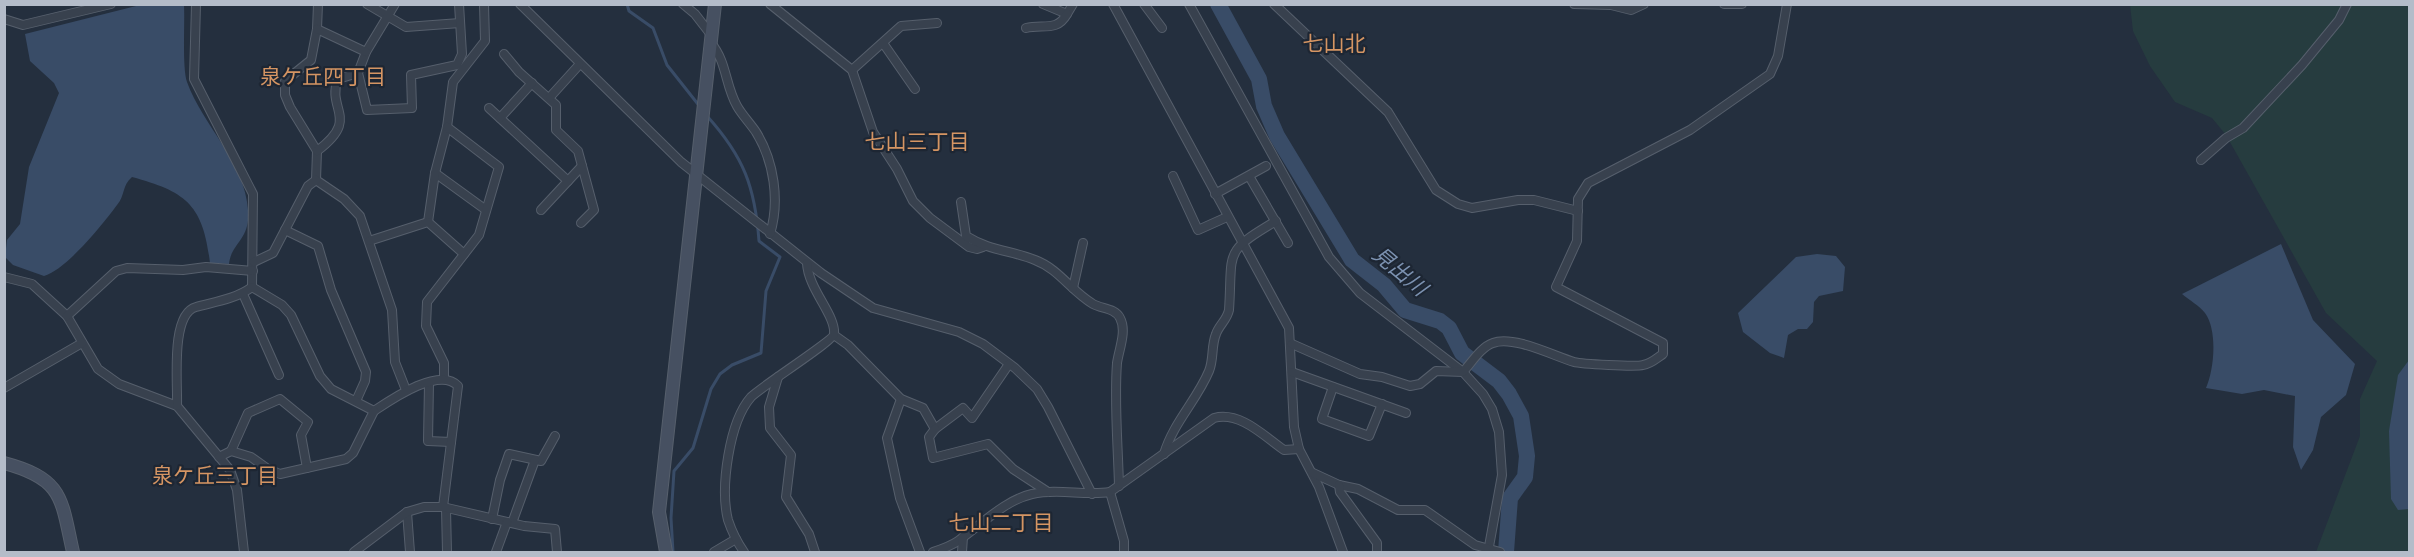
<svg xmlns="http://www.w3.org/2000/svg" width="2414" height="557" font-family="'Work Sans','Noto Sans JP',sans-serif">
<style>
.green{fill:#263c3f}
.water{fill:#394c67}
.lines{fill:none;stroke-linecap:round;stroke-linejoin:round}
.stream{stroke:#394c67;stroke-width:3}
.river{stroke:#394c67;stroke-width:16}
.street-casing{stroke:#565f6c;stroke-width:10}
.secondary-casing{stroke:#565f6c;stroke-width:14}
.street{stroke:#38414e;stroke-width:8}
.secondary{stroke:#465061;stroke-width:12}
.labels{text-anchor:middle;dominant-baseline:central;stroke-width:4.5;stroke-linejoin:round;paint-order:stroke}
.neighbourhood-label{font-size:21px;fill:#d59563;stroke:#1d2633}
.water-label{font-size:21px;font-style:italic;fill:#7c92b1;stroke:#1d2633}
</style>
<rect width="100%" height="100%" fill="#242f3e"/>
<path class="green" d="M2130,5H2409V552H2316L2360,436V399L2377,361L2326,313L2226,135L2212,118L2175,102L2150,66L2133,31Z"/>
<g class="water">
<path d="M140,5H184C185,23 182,67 187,82C203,126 245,162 248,210C251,239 231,243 229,264L210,263C203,205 187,192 132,177C122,185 125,196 117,205C103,224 66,270 44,276L13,265L5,257L7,240L20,224L29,167L59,93L54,83L30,61L25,34Z"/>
<path d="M2281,244L2313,320L2355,364L2346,395L2321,417L2313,450L2301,470L2293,447L2295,396L2264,390L2242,394L2206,388C2214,370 2218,331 2205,313C2200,306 2189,300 2182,294Z"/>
<path d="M1817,254L1836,256L1845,267L1843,291L1819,296L1814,302L1813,322L1807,329H1798L1788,335L1784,358L1770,353L1743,332L1738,313L1796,257Z"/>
<path d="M2409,360V509L2398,510L2391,499L2389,431L2398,375Z"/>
</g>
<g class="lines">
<g class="stream">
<path d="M627,4L629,11L653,28L667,65L701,108"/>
<path d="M673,552L671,518L674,471L693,448L711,389L720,374L732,365L761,353L766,291L780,257L759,241C755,187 744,157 707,116"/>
</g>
<path class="river" d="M1218,4L1259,79L1264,106L1277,136L1352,260L1384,285L1405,310L1440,321L1449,328L1462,353L1499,381L1509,394L1521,416L1527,456L1525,477L1510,498L1506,552"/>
<g class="street-casing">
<g id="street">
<path d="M196,4L194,79L253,194L252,287"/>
<path d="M318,4L317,29L311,60L285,81V95L290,107L317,151L316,180L344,199L360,216L392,310L395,362L406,390"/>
<path d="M367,4L406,27L460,23"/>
<path d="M395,4L366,52L358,73L367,110L412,108L411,75L457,65L462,54L459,4"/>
<path d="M520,4L681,162L821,273L873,308L959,332L983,344L1015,368L1037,389L1048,407L1092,494"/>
<path d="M683,4L695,14L712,36"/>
<path d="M770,4L852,70L873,132L897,169L913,201L930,218L969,247L977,249L983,247"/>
<path d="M1043,4L1067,14L1073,4"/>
<path d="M1113,4L1289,328L1294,427L1299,449L1319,487L1343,552"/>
<path d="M1144,4L1162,28"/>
<path d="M1189,4L1329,257L1360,293L1463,372L1483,394L1492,409L1499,432L1502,475L1488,552"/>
<path d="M1274,4L1388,112L1436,190L1458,204L1472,208L1518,200H1534L1578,211"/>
<path d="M1574,4L1611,5L1631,10L1644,4"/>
<path d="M1724,4H1742"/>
<path d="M4,19L23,25L111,4"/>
<path d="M1026,28C1043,24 1057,32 1067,14"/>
<path d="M317,29L366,52"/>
<path d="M711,43C727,62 725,85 737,106C742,115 750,123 756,132C774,161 780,201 770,234"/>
<path d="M883,43L915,89"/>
<path d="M504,54L519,72L556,105V130L578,151L594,210L581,223"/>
<path d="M852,70L901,26L937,23"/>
<path d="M550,97L579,65"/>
<path d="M489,108L568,181"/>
<path d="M500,118L532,83"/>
<path d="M317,151C361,118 326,110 338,79L358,73"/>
<path d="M2201,160L2226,138L2243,128L2302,65L2339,20L2347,4"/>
<path d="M435,173L486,210"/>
<path d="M1173,176L1198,230L1227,217"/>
<path d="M1249,176L1288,243"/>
<path d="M1215,194L1266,166"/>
<path d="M961,202L966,236C990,251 1010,250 1035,260C1059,269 1071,291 1093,304C1102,309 1115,308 1120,318C1127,331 1119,349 1117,363C1114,403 1118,444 1119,486"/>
<path d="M541,210L582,166"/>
<path d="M428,222L435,173L447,127L453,82L485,41L484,4"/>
<path d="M285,230L318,246L331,290L366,372L365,381L356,401"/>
<path d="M369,241L428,222L464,254"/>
<path d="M254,262L273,253L308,186L316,180"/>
<path d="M4,277L32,284L67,316L98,369L119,384L177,406L230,470L237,490L244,552"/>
<path d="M1073,288L1083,243"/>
<path d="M243,294L279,375"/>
<path d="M67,316L116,271L127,268L183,270L206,267L253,271"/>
<path d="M834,335L848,345L901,399L923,408L935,429L963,408L972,418L1009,364"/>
<path d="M1292,344L1360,374L1382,377L1410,386L1420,384L1436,371L1463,372C1472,362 1481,347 1493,343C1513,335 1554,356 1574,362C1581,364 1636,367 1643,365C1651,364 1657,358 1663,354V343L1556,287L1577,241L1578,199L1588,183L1690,130L1770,74L1778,56L1787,4"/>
<path d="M1292,372L1406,413"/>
<path d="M778,377L769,407L770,428L791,455L786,497L809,534L815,552"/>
<path d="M444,379V363L426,326L427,302L479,235L499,167L447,127"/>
<path d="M429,383L428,441L451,442"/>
<path d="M1333,387L1322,419L1369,436L1382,404"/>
<path d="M4,388L82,343"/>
<path d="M901,399L887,438L900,498L920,552"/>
<path d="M177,406C178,384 170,314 196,307C214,302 236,299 252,287L282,305L291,315L320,376L331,389L374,411C392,399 440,366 458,386L443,507"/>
<path d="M935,429L929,437L933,458L988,444L1013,469L1048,492"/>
<path d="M231,451L248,413L280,399L308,422L301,435L307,468"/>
<path d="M1164,454C1173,423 1197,400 1209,371C1214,359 1211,346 1216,334C1219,325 1227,320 1229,310C1233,251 1222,253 1276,221"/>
<path d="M219,457L231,451L251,457L268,469L280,474L346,459L353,453L374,411"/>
<path d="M1313,473L1339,485L1358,489L1398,510H1425L1475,545L1500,552"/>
<path d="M1339,485L1340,492L1377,543V552"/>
<path d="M1110,492L1124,541V552"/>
<path d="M446,509L447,552"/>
<path d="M407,512L410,552"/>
<path d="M492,519L500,480L509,454L541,461L555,436"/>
<path d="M512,523L535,460"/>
<path d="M354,552L407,512L424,507H443L524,526L555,529L557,552"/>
<path d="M496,552L507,522"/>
<path d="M714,552L736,539"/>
<path d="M744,552C737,542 732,532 728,520C720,488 729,422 751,397C762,386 833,341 834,334C836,315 808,289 807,263"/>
<path d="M933,552C942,549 951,546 958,541C981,525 1005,500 1032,494C1058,488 1084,496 1110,492L1214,418C1240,411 1264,436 1284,450L1299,449"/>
<path d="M962,552L963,537"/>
</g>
</g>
<g class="secondary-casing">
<g id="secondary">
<path d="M4,463C64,479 61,499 73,552"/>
<path d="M666,552L659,512L715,4"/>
</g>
</g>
<use href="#street" class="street"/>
<use href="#secondary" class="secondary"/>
</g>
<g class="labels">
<g class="neighbourhood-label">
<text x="1334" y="43">七山北</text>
<text x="323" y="76">泉ケ丘四丁目</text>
<text x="917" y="141">七山三丁目</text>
<text x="215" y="475">泉ケ丘三丁目</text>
<text x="1001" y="522">七山二丁目</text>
</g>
<g class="water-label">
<text transform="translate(1400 271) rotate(40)">見出川</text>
</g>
</g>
<rect width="2414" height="557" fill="none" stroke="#b4bcc9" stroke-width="12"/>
</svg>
